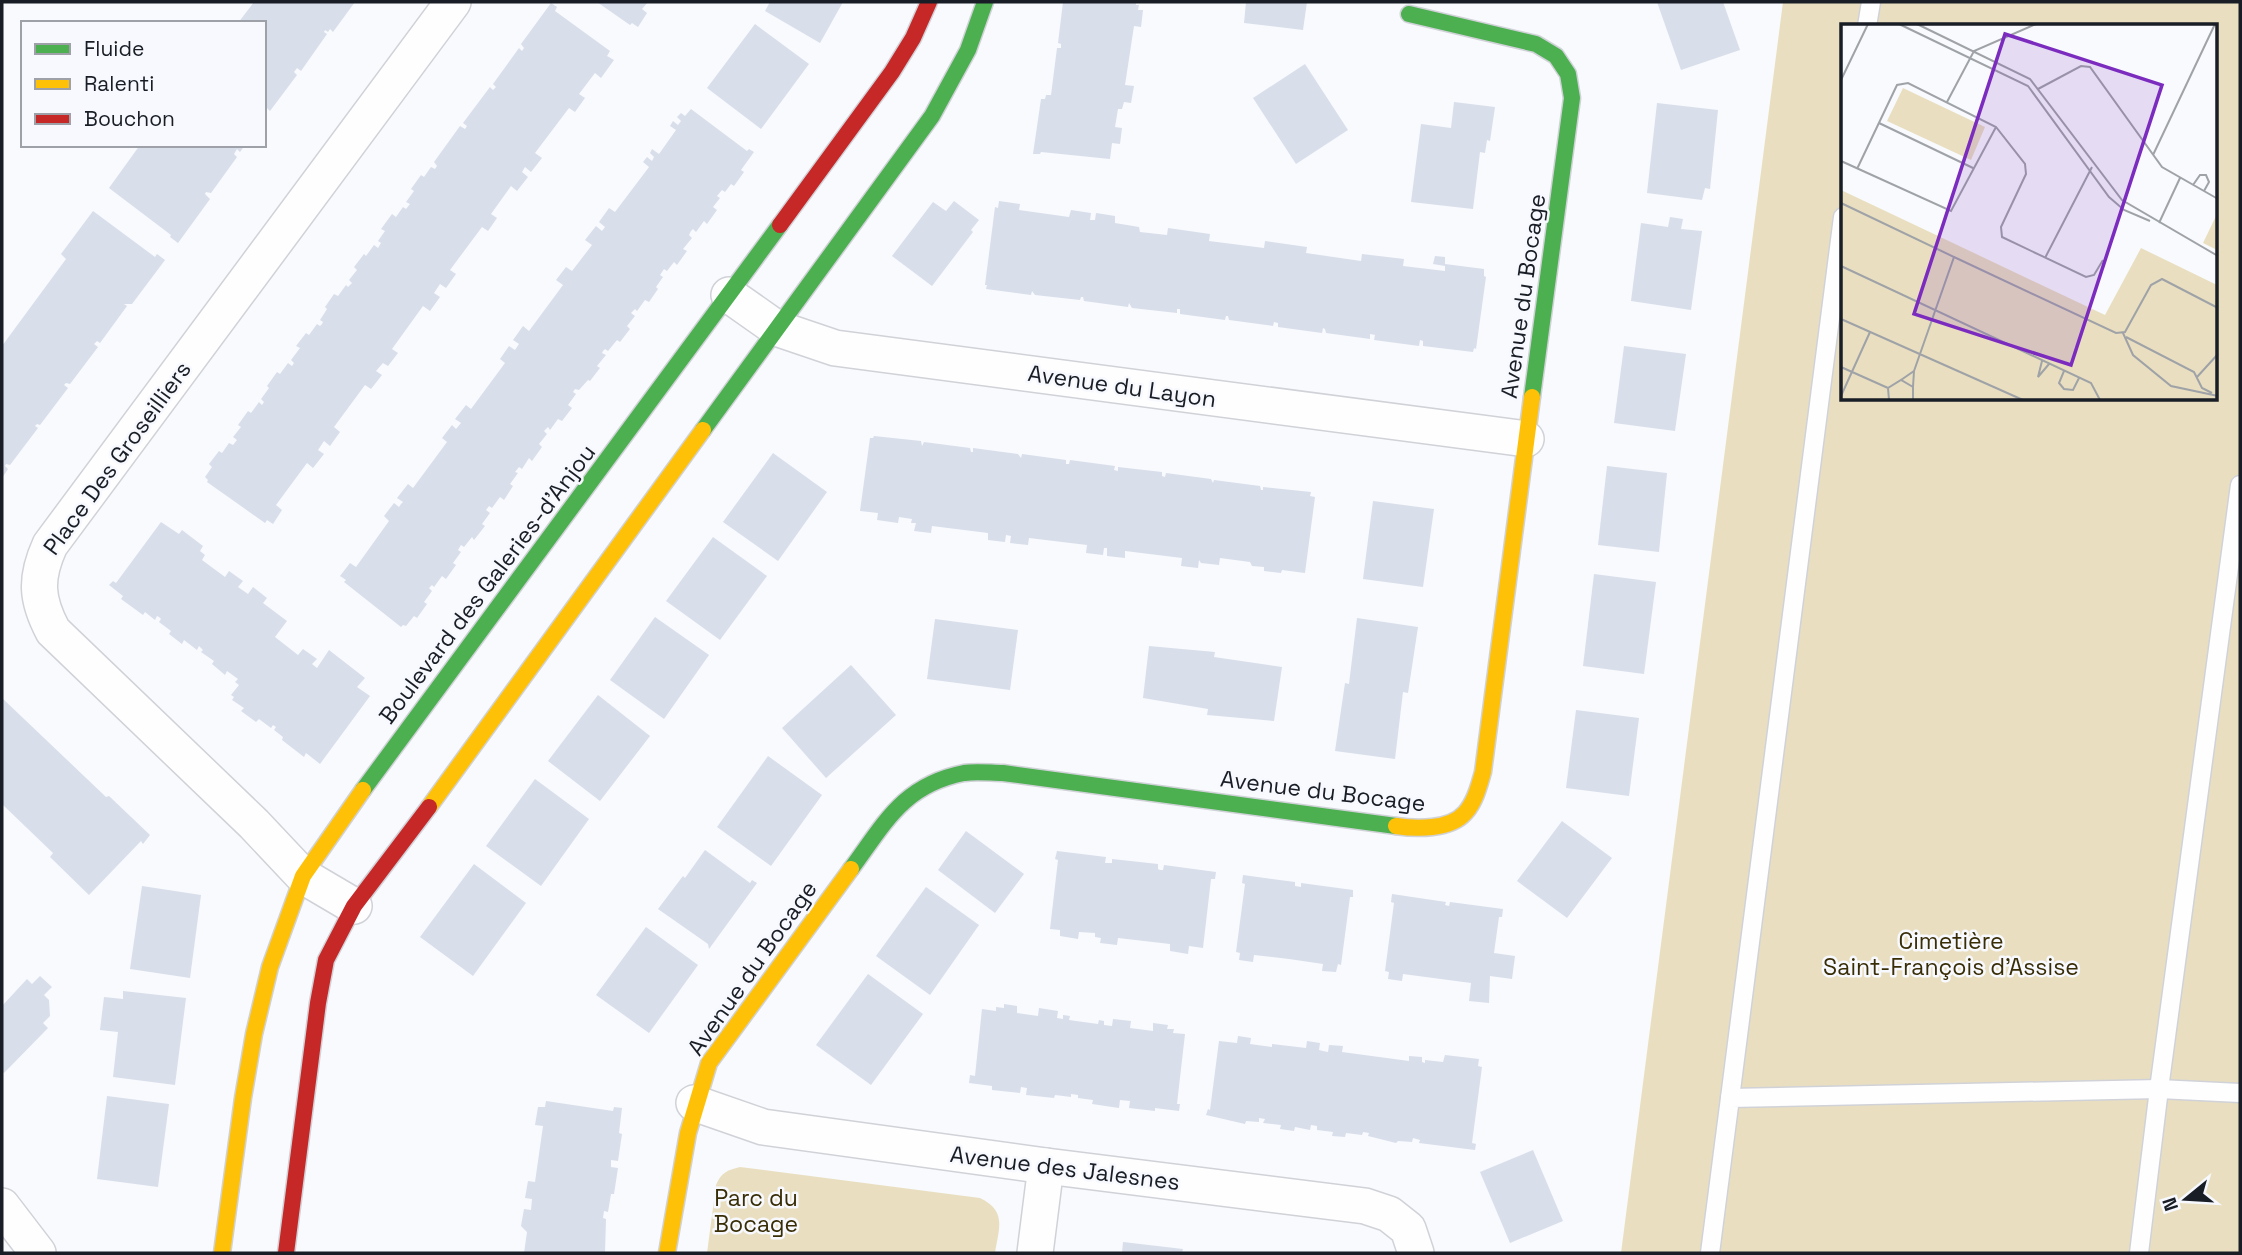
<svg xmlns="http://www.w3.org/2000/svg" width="2242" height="1255" font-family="'Space Grotesk',sans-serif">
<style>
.green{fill:#e9dfc0;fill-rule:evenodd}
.building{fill:#d9deeb}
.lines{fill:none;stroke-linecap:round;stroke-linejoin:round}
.lane-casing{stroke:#d0d2d8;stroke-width:21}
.street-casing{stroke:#d0d2d8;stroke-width:38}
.fast-casing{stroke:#d0d2d8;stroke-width:19}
.slow-casing{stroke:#d0d2d8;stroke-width:19}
.jam-casing{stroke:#d0d2d8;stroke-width:19}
.lane{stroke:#fefeff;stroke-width:18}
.street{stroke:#fefeff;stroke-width:35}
.fast{stroke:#4caf50;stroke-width:16}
.slow{stroke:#ffc107;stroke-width:16}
.jam{stroke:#c62828;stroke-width:16}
.labels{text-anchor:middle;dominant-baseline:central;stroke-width:5;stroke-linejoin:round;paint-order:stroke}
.street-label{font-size:23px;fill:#191d25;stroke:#f7f9fe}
.park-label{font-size:23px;fill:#392d05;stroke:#f7f9fe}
.inset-road{fill:none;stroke:#9fa2a7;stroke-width:2}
.view{fill:#7b2cbf;fill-opacity:0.15;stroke:#7b2cbf;stroke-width:3.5}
.inset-edge{fill:none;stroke:#191d25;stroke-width:3.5}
</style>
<rect width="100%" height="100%" fill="#f8fafd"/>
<g class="green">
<path d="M1783,2H2240V1253H1621ZM1843,26H2216V399H1843Z"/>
<path d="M740,1167L980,1198C1007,1211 999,1228 995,1253H707L716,1185C721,1173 727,1170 740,1167Z"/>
</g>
<g class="building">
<path d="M254,2H355L333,32L330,29L328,32L325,30L324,32L327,34L301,71L297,68L294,72L297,75L270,111L267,108L264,111V23H238Z"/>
<path d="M597,2H648L642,9L647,13L638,27L632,23L630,25Z"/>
<path d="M770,2H843L820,43L765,11Z"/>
<path d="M1063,2H1136V5H1139L1138,10H1143L1141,27L1134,26L1125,85L1134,86L1131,103L1124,102L1122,109H1118L1115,127L1122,128L1120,144L1112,143L1110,159L1041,152L1040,154H1033L1041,99H1045L1046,95H1051L1057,48H1061V44L1058,43Z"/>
<path d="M1246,2H1307L1303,30L1244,23Z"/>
<path d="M1657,2H1723L1740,50L1681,70Z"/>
<path d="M551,3L557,7L555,11L610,51L607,56L614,60L601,78L595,73L579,94L585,98L575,112L569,108L535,153L542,158L531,172L525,167L522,172L528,177L517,191L511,186L491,214L497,218L488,231L482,227L450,270L456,274L446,288L440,284L434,293L440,297L430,311L423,306L392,349L398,353L388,366L383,363L376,371L382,375L371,389L365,385L334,427L340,432L330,446L324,441L318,450L324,454L313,468L307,463L276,505L282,510L273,524L267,520L265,523L207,482L208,480L205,477L212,467L209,464L219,451L222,453L229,443L233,445L237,440L233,437L241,427L238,425L248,411L251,413L259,402L262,405L264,402L261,399L269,388L267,386L277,372L280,374L288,363L292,366L294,363L291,360L300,348L296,346L306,333L309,335L317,324L320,326L322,324L323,322L320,320L327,309L325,307L334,294L338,296L346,285L348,287L352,283L349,280L357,270L354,267L364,254L366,256L374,245L378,248L381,243L378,241L385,231L381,229L392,214L396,217L403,207L406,209L410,204L406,202L414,191L411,189L421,175L424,177L431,167L435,169L437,166L434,162L460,126L465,129L467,126L463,123L490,87L493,90L496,87L493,84L519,48L522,51L524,48L521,44Z"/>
<path d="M755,24L809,64L761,129L707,88Z"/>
<path d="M1305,64L1348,130L1296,164L1253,98Z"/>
<path d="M1454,102L1495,107L1490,141L1487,140L1485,153L1480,152L1473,209L1411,202L1421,124L1451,128Z"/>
<path d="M1657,103L1718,110L1710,189L1705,188L1702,200L1647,193Z"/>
<path d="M691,109L747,151L749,149L754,152L741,170L744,172L734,186L731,184L725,192L722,190L717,196L720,198L713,207L717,210L707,224L704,221L696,232L693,229L691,231L689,235L692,238L683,249L687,251L677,265L674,262L667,271L664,269L660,275L663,277L656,287L658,289L649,302L645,300L637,311L635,309L631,313L635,316L627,326L630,329L620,342L617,340L608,351L605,349L603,351L602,353L606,355L597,366L600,368L590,381L588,380L579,390L575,389L573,392L576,394L568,405L572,408L562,421L558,419L550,430L548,427L544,431L547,434L539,444L542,447L532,461L529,458L522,469L519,467L515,472L518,473L510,484L513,486L504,500L500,497L492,508L489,506L486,510L490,513L482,524L485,526L474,540L472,537L464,547L461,545L458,550L461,552L453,563L456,565L446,579L442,576L434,587L432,585L429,588L432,591L424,602L427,604L417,618L414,616L406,626L403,625L401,627L344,582L346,580L340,576L350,563L356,567L389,521L384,516L394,503L399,507L401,504L403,502L397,498L408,484L413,488L447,442L442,438L452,425L456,429L461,423L455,419L466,405L471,409L505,363L500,359L509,346L515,350L519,344L513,340L523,326L529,331L563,285L556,280L566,267L572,271L592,245L585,240L596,226L602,231L605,227L599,222L609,208L615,212L649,167L643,162L647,157L652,161L654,157L650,153L652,149L659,154L676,130L670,126L673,121L678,125L681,121L677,117L681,113L685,116Z"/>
<path d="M140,145L147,148L149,145H245L240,152L237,149L234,154L237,157L211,193L206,192L205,194L210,199L178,243L170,237L171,235L109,188Z"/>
<path d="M954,201L979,220L971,230L973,232L932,286L892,256L933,202L946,211Z"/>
<path d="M999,201L1020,204L1019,210L1069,217L1071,210L1091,213L1090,220H1095L1096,213L1115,216V223L1139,227L1140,232L1167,235L1168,228L1210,234L1209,241L1264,248L1265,241L1307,247L1306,253L1361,261L1362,254L1404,259L1403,266L1445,271V266L1433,264L1435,256L1445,257V264L1484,269V276L1486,277L1476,349L1474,348L1473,352L1423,346V341L1420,340L1419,346L1374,340L1375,335L1370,334V339L1326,333L1325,329L1323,328L1322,333L1278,327V323L1274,322L1273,326L1229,320L1228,316H1226L1225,320L1180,314V309H1177V313L1132,308L1129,303L1128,307L1084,301L1083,297H1081L1080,300L1035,295L1032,291L1031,295L986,289L987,285H985L995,207L998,208Z"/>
<path d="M93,211L155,257L157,254L165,260L132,304H124L127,306L100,343L97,341L94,344L98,347L70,384L66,383L64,385L68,388L40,425L37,424L35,426L38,428L10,465L6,464L5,466L8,469L2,478V346L66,259L61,254Z"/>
<path d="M1670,217L1683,219L1681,229L1702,231L1691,310L1631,301L1641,223L1668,227Z"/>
<path d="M1624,346L1686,354L1675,431L1614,423Z"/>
<path d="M874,436L921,441L922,446L924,442L970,448L971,452H973V448L1018,454L1021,458L1022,454L1066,460V464H1069L1070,460L1115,466L1114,470L1118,471V467L1162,472V476L1165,477L1166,473L1211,479L1213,483L1214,480L1260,486L1261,490H1263V487L1311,492L1310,496L1315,497L1305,573L1282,570L1281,573L1264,571V567L1252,566L1250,562L1220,558L1219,565L1201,563L1199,560L1198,568L1181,566L1182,558L1125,551V558L1107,556V548H1104L1103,555L1086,553L1087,545L1029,538L1028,545L1010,543L1011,536L1006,535L1005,542L988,540V533L932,526L931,533L914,531L916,523H911L912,519L899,517L898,523L877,520L878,513L860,511L870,438H873Z"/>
<path d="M773,453L827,492L778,561L723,522Z"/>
<path d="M1607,466L1667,473L1659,552L1598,545Z"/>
<path d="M1373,501L1434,509L1423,587L1363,579Z"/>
<path d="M161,522L179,534L182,530L203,546L200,551L205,555L202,560L225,577L229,571L243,581L238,587L248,594L253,587L267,598L263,603L287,621L275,637L298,655L303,649L317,659L312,664L317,668L329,650L365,678L357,687L370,696L320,764L306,753L304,757L282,740L283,737L274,730L276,727L273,725L271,728L259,719L256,722L241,711L244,708L232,700L234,697L231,695L239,685L235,682L238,679L227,671L225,675L212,664L214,661L201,652L203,650L199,646L197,650L184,640L182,644L169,634L171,631L159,622L161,619L159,617L157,616L155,620L145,612L143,615L121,599L123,596L109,585L113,581L116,583Z"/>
<path d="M713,537L767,576L720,640L666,601Z"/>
<path d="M1594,574L1656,582L1644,674L1583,666Z"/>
<path d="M655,617L709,655L664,719L610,680Z"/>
<path d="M1357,618L1418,627L1408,693L1403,692L1395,759L1335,751L1345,683L1349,684Z"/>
<path d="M935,619L1018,630L1010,690L927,679Z"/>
<path d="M1149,646L1215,652L1214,657L1282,667L1274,721L1207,715L1208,709L1143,698Z"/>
<path d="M851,665L896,715L826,778L782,728Z"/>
<path d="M598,695L650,736L600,801L548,761Z"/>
<path d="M2,698L106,797L109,796L150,835L143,844L141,841L89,895L50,857L53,853L2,804Z"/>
<path d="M1576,710L1639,718L1629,796L1566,788Z"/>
<path d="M768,756L822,795L771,866L717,827Z"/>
<path d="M535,779L589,819L541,886L486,846Z"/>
<path d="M1562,821L1612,858L1567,918L1517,881Z"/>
<path d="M966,831L1024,874L995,913L938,870Z"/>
<path d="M705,850L750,883L752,880L757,883L709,949L708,944L658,909L683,876L685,878Z"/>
<path d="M1057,851L1106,857L1105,863H1112V859L1158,864V869L1160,870H1163L1164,865L1216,872L1215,879H1211L1203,948L1189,946L1188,954L1170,951V944L1118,938L1117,945L1100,943L1101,938L1095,937V933L1079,932L1078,939L1060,936V930L1050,929L1058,860L1055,859Z"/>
<path d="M474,864L526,903L473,976L420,937Z"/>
<path d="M1243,875L1295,882V886L1301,887V883L1353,890V897H1350L1341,965L1338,964L1336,972L1322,971L1323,964L1289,959L1254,955L1253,962L1239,960L1240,953L1236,952L1245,884L1242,883Z"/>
<path d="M142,886L201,895L190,978L130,969Z"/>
<path d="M926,887L979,925L930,995L876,956Z"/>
<path d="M1392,894L1446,902L1445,905L1449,906L1450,902L1503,909L1502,917H1499L1494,953L1515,956L1512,979L1490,976L1489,1003L1469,1001L1471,983L1403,974L1402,981L1388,979L1389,972L1385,971L1394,903L1391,902Z"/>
<path d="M646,927L698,965L649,1033L596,995Z"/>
<path d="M868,974L923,1014L871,1085L816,1045Z"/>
<path d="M40,976L52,987L44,995L49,1000L50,1016L43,1023L48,1028L4,1073L2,1071V1006L27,979L32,984Z"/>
<path d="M123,991L186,998L175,1085L113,1077L118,1032L100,1030L104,997L123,999Z"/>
<path d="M1004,1004L1017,1006V1013L1038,1016L1039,1008L1058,1011L1057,1018L1063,1019V1015L1070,1016L1069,1020L1098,1024L1099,1020L1104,1021V1025L1112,1026L1113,1019L1131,1021L1130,1028L1153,1031V1023L1168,1025L1167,1029H1174L1173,1033L1185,1034L1177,1104H1180L1179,1111L1155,1108V1111L1129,1108L1130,1101L1120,1100L1119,1108L1092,1104L1093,1100L1078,1098V1095L1071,1094V1097L1055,1095L1054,1098L1026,1095L1027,1088L1021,1087L1020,1093L992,1090V1086L969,1083L970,1075L975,1076L982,1009L996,1011V1007L1004,1008Z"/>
<path d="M1238,1036L1251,1038L1250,1044L1272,1047V1044L1306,1048L1307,1041L1320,1043L1319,1050L1323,1051L1328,1052L1329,1045L1343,1046L1342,1052L1409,1061V1056L1422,1057V1062L1425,1063V1060L1443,1062L1445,1055L1479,1059L1478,1066L1482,1067L1472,1143L1476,1144L1475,1150L1419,1143L1420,1140L1413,1138L1412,1142L1398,1141L1396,1143L1368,1136L1369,1133L1363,1132L1362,1135L1346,1133L1345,1137L1332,1136L1333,1132L1317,1130V1126L1311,1125L1310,1130L1295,1127L1294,1131L1280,1129L1281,1125L1263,1123L1265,1119L1259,1118V1122L1246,1121L1245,1124L1206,1115L1208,1109L1210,1110L1219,1041L1237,1043Z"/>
<path d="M107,1096L169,1104L158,1187L97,1179Z"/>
<path d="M546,1101L613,1111L614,1107L622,1108L619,1133L622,1134L618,1161L611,1160V1167L618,1168L614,1194H611L608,1212L604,1211L603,1218L606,1219L605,1253H524L527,1232L521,1226L524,1209L531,1210L532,1199L525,1198L528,1181L535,1182L543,1126L535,1125L538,1107H545Z"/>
<path d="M1533,1150L1563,1221L1510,1243L1480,1172Z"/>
<path d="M1123,1242L1183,1249L1182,1253H1122Z"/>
</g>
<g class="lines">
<g class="lane-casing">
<g id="lane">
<path d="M1867,26L1871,2"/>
<path d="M1730,1098L1843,217"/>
<path d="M1710,1253L1730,1098L2159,1089L2240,1093"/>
<path d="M2139,1253L2159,1089L2240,485"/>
</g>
</g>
<g class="street-casing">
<g id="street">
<path d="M729,295L776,328L835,348L1526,439"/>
<path d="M354,906L303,876L254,824L53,631C36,599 35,578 50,545L453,2"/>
<path d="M694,1103L763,1127L1046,1166L1365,1206L1389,1214L1408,1229L1416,1253"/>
<path d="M2,1206L38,1253"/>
<path d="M1035,1253L1046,1166"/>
</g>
</g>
<g class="fast-casing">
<g id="fast">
<path d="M1409,14L1536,44L1556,56L1568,74L1572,98L1532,397"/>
<path d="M703,430L932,116L968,50L985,2"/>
<path d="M363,790L780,225"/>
<path d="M851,869C885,823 903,785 964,773C977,771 991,773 1003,773L1396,826"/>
</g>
</g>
<g class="slow-casing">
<g id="slow">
<path d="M429,807L703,430"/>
<path d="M1396,826C1416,829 1450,830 1465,813C1475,802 1479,786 1483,772L1532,397"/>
<path d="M222,1253L243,1098L254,1034L270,967L303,876L363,790"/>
<path d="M667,1253L688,1133L709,1063L851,869"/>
</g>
</g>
<g class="jam-casing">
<g id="jam">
<path d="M780,225L892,72L913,38L929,2"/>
<path d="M286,1253L318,1003L326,960L354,906L429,807"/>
</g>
</g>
<use href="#lane" class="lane"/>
<use href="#street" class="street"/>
<use href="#fast" class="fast"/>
<use href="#slow" class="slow"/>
<use href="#jam" class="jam"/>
</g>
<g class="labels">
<g class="street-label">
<text transform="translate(1523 296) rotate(-82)">Avenue du Bocage</text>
<text transform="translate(1122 386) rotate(8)">Avenue du Layon</text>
<text transform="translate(117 458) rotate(-54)">Place Des Groseilliers</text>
<text transform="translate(487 584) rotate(-53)">Boulevard des Galeries-d'Anjou</text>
<text transform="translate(1323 791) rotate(7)">Avenue du Bocage</text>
<text transform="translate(752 968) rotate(-55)">Avenue du Bocage</text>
<text transform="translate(1065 1168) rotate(7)">Avenue des Jalesnes</text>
</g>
<g class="park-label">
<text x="1951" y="941">Cimetière<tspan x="1951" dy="26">Saint-François d'Assise</tspan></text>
<text x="756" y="1198">Parc du<tspan x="756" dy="26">Bocage</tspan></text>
</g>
</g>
<g transform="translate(1841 24)">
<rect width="376" height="376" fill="#f8fafd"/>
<path d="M62,64L144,103L130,136L46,97ZM0,166L264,291L300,224L376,261V376H0ZM376,190V226L362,219Z" fill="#e9dfc0"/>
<path class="inset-road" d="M58,0L187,62L268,173L283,186L309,197M76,0L189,55L281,176L377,232M0,56L27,0M197,65L240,42L249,43L321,143L377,175M106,78L133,27L195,0M38,99L132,144M312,131L374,0M0,137L110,187L155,103M16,145L56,61L67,59L155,103L184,140L185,150L160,203L161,213L245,253L253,251L262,236M352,161L359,151H365L368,158L363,167M0,179L113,233L73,347M318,199L339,154M113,233L275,309L284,308L310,261L321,255L377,284M204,234L251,143M0,242L250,359L259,376M0,295L182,376M282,309L292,331L330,362L377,372M285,313L353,348L361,364L371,369M201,337L197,353L208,340M0,343L47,364M223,347L218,359L223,365L232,366L238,354M356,353L377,330M60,356L73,347L72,363M0,372L29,308M48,376L47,364L60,356L72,363V376"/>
<path class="view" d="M164,10L321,61L230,341L73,290Z"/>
<rect width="376" height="376" class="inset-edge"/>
</g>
<rect width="2242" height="1255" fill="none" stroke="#191d25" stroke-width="7"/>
<rect x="21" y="21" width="245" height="126" fill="#f7f9fe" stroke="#9ea1a7" stroke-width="2"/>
<rect x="35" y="44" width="35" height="10" fill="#4caf50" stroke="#9ea1a7" stroke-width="2"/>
<text x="84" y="56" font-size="21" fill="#191d25">Fluide</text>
<rect x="35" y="79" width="35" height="10" fill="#ffc107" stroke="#9ea1a7" stroke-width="2"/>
<text x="84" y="91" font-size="21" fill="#191d25">Ralenti</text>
<rect x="35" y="114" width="35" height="10" fill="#c62828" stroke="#9ea1a7" stroke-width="2"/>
<text x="84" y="126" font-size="21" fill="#191d25">Bouchon</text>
<g transform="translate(2186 1199) rotate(252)" stroke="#f7f9fe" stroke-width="5" paint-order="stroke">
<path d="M0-5L12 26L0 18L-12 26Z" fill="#191d25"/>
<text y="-10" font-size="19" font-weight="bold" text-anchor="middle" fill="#191d25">N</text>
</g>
</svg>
